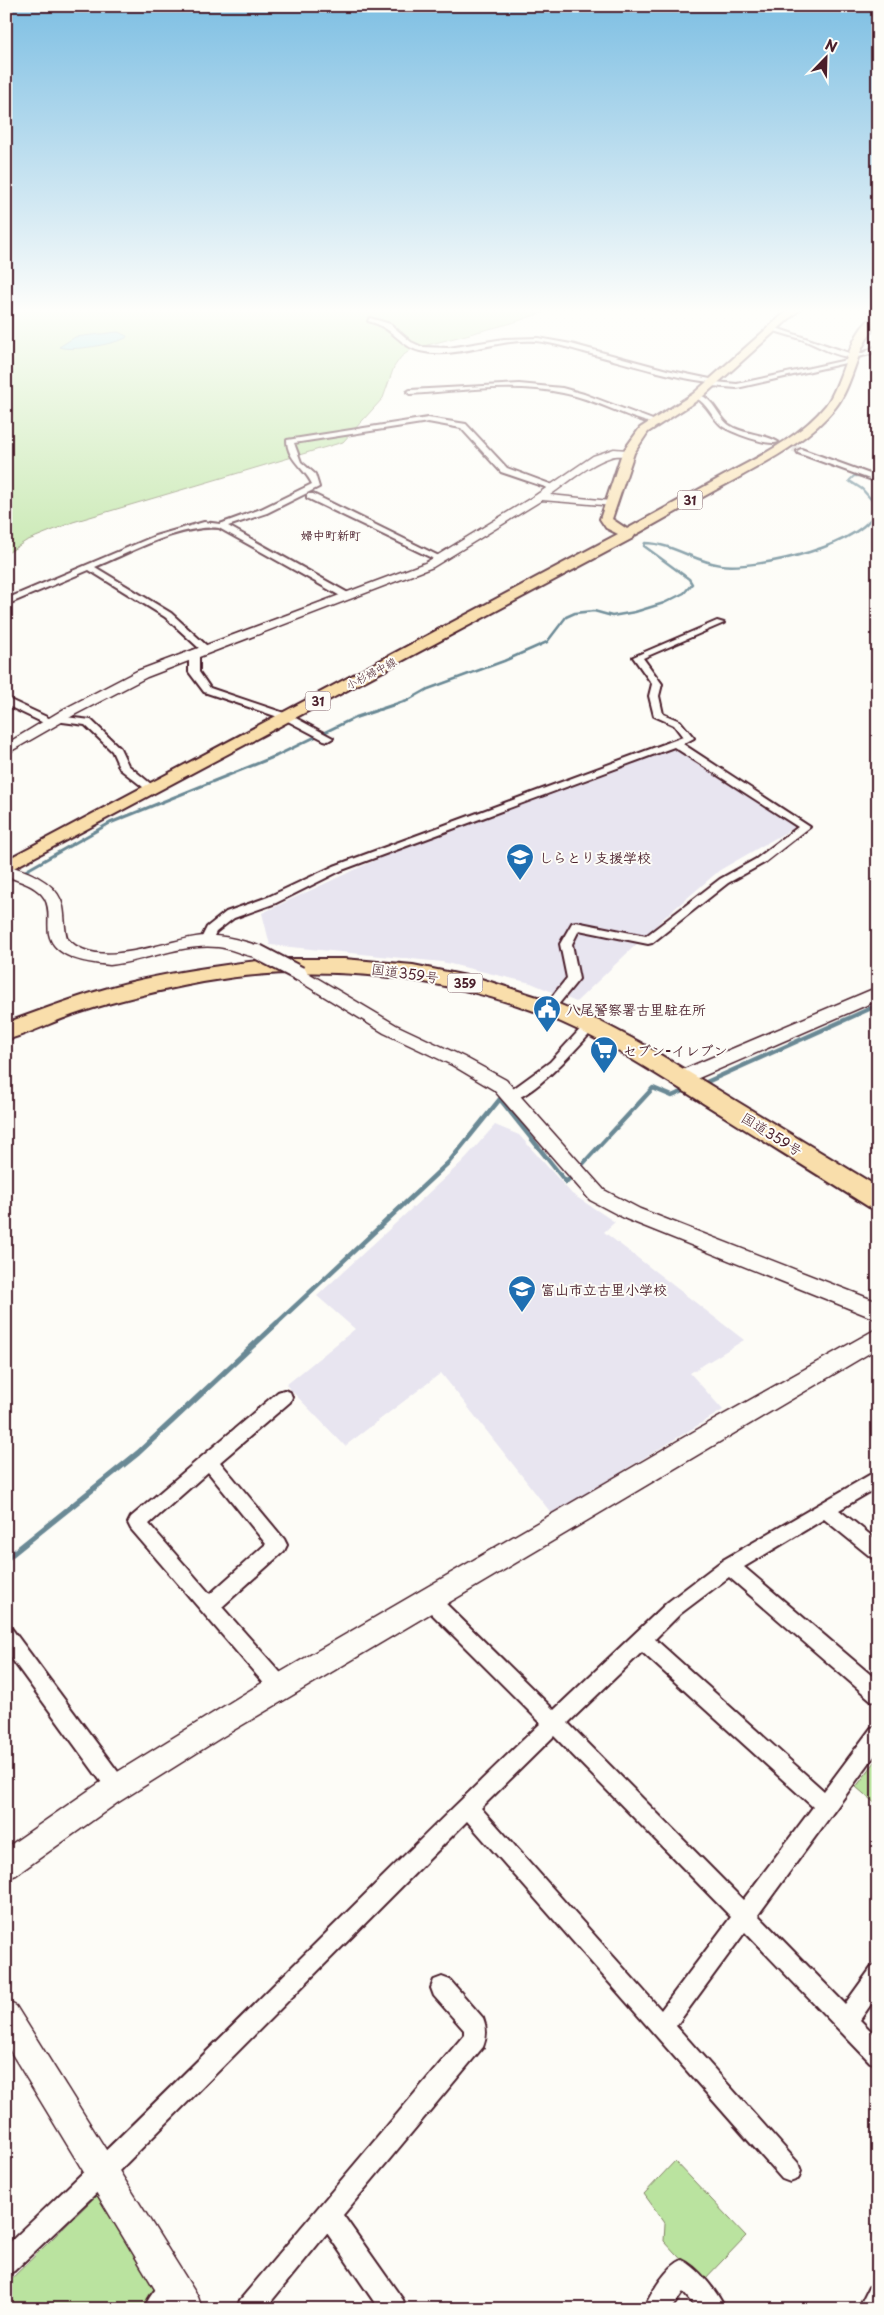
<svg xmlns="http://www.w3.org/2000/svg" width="884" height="2315" font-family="'Playpen Sans','Klee One',sans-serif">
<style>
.built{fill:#e8e5f0}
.green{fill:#bae39f;stroke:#828165}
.water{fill:#80d0db;stroke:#6a8995}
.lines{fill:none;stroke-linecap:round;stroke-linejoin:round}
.stream-far4{stroke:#6a8995;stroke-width:2}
.stream-far3{stroke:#6a8995;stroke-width:2.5}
.stream-far2{stroke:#6a8995;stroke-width:3}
.stream-far1{stroke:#6a8995;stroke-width:4.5}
.stream{stroke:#6a8995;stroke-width:5.5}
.street-tunnel{stroke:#d9d0ce;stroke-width:7;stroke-dasharray:7 3;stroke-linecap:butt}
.street-casing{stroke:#4a1f2b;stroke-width:4}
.secondary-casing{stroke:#4a1f2b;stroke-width:3}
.primary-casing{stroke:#4a1f2b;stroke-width:4}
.highway-casing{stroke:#4a1f2b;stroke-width:4}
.street{fill:#fdfcf7;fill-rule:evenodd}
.secondary{fill:#fdfcf7;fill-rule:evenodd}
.primary{fill:#f9deab;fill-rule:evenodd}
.highway{fill:#f9deab;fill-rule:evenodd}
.secondary-bridge-casing{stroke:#4a1f2b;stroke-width:18;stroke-linecap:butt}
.secondary-bridge{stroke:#fdfcf7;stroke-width:14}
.labels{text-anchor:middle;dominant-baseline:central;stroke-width:4;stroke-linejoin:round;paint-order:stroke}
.far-street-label{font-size:11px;fill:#4a1f2b;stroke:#fdfcf7}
.shield{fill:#fdfcf7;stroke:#806168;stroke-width:1}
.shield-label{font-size:12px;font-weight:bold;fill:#4a1f2b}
.far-neighbourhood-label{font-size:12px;font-weight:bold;fill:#4a1f2b;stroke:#fdfcf7}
.poi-label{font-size:14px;font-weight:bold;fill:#4a1f2b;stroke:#fdfcf7;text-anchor:start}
.street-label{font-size:14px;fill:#4a1f2b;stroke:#fdfcf7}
</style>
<rect width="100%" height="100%" fill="#fdfcf7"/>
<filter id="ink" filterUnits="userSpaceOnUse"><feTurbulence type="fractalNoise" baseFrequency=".02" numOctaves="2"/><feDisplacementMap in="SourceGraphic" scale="10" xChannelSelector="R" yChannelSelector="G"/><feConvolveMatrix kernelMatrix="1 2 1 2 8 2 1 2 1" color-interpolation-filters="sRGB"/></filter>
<g filter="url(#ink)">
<g class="built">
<path d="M675,748L795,827L720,870L666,916L576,1002L531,983L442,962L270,945L262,913L384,856Z"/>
<path d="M495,1125L519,1135L572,1194L615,1222L604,1232L744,1340L690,1373L723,1410L552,1514L441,1373L345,1446L286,1385L355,1329L317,1296L463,1161Z"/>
</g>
<g class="green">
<path d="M6,310H550L512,323L412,349L401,357L394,367L383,398L343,442L73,522L26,541L6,554Z"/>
<path d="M878,1758V1806L856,1787Z"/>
<path d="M675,2161L746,2236L702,2282L664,2241L665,2223L644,2194Z"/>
<path d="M99,2193L157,2290L141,2309H6V2284Z"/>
</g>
<path class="water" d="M118,332L127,336L126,338C113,344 72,352 59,347L75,337Z"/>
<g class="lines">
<path class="stream-far4" d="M853,484L849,481L854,476L869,477"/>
<path class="stream-far3" d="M405,702L428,689L504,661L547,642L566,617L575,613L594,611L612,616L635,612L664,603L684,593L692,584L689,579L644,546L645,543C672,543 695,562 721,565C755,570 871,545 877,506L862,489L851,482"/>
<path class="stream-far2" d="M6,882L110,823L276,756L354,718L408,700"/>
<g class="stream-far1">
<path d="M700,1085L878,1005"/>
<path d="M579,1168L653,1088L672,1096L688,1089"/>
<path d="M276,1324L449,1162L500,1099L566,1182L574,1174"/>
</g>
<path class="stream" d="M6,1559L138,1453L277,1323"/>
<path class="street-tunnel" d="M774,442L801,451"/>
<g class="street-casing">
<g id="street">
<path d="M866,310L878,312V316L867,311Z"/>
<path d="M370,318L390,324L411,342L422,347L449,348L504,339L538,338L571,344L667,370L715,380V382L737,384L851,359L854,361L737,388L711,386L708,384L709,382C669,377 630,364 591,354C573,349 555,343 536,341C497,338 458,360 420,351C400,346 393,327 368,321Z"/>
<path d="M773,327L852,354L863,353L878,345V350C848,367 829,350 801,339C791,336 781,333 771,330Z"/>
<path d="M519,384L562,388L584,394L658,422L654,424C623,416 595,399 563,393C514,382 460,391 410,394L407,392L410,390Z"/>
<path d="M695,395C712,394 717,416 729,425C743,435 764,433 778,442C770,447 730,432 722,426C711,417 708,404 695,397Z"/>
<path d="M428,418L466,424L507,468L558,487L551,489L501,472L461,428L428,422L294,443L301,462L315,474L319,487L267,513L228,526L350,594V598H344L219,528C181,524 130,553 95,567L171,613L206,645V649H200L165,617L89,570L6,605V599L155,536L204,522L220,524L261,509L312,484C305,468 287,460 287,440Z"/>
<path d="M801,449L878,477V482L798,453L797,451Z"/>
<path d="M307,494H313L443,558L436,560L307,498Z"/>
<path d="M717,621L724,623L643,658L662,684L659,696L663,714L680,721L694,738L683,744L810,827L764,863L728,883L652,943L648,944L579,930L572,944L579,979L553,1011L549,1012L543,1008L567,978L560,944L572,923L576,922L646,936L720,879L756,859L798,827L674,747L342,870L276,903L234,918L216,932L210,944H202L200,941L207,927L226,912L268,897L334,866L683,737L674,725L654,716L649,696L652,684L633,657Z"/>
<path d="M194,650L199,653V672L210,688L290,715L333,738L328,741L324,740L284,719L204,692L189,672V653Z"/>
<path d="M6,698L53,720L54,717L57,716L91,720L120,748L128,765L157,789L152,792L148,791L120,769L112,751L85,725L55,721L54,725H48L6,705Z"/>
<path d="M590,1022L596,1026L594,1029C581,1044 526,1106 506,1100L504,1097L506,1094L550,1062L586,1023Z"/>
<path d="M284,1390L290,1392L292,1397L290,1402L220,1462L284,1539L287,1545L284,1551L222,1607L287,1680L289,1687L287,1694L280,1696L273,1694L131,1529L128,1523L131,1517L278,1392ZM208,1472L266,1544L210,1594L149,1524Z"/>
<path d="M878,1470V1487L839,1510L878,1541V1560L872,1558L824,1519L744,1567L878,1681V1702L871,1700L729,1577L680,1614L655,1639L824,1791L871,1728L878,1726V1751L758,1915L845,2004L871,1968L878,1964V1994L860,2020L878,2038V2065L870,2062L745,1932L676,2026L798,2163L801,2171L798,2179L790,2182L782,2179L467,1821L110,2180L14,2271L6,2275V2246C188,2075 360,1895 541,1723L423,1605L420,1599L423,1593L429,1590L435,1593L554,1710L668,1602L723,1560ZM642,1652L813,1807L743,1900L568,1723ZM554,1736L731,1917L661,2010L481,1808Z"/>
<path d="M6,1626L12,1629L124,1780L127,1787L124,1794L117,1797L110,1794L6,1651Z"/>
<path d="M442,1977L450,1980L483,2018C487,2028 487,2037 483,2047L343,2215L403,2300L406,2309H379L327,2233L265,2309H237L240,2300L464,2035V2030L434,1996L431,1988L434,1980Z"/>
<path d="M682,2260C697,2266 719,2294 725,2309H697L683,2292L671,2309H644C651,2293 666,2267 682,2260Z"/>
<path d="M173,2276L182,2279L185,2288L182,2297L172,2309H144C149,2296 160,2281 173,2276Z"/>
<path d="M878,2284V2309H858L869,2287Z"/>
</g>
</g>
<g class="secondary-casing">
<g id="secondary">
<path d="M614,449L628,450L633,453C627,458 618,454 611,457C589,464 569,482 550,495L610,501L615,504L614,506L542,500L433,567L147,677L74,715L6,754V744L64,709L137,671L425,563L536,495L593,456Z"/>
<path d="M6,865C28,871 58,882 63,907C65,917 64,928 67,938C97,973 166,939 204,936C218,935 232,938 246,942C253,944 262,946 266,952L264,956C250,960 233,948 218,947C182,943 146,961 110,965C90,963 54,959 49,934C47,922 51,910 45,899C38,886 19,881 6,876Z"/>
<path d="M300,968L396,1025L464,1057L506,1080L604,1190L640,1209L878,1302V1320L626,1219L590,1200L494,1090L452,1065L384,1033L294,978L292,974L294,970Z"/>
<path d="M878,987V1000L687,1083L681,1084L675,1083L672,1078L675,1073Z"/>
<path d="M878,1328V1348L222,1737L117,1803L16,1875L6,1879V1848L98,1784L257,1686L700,1428Z"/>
<path d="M6,2001L16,2006L198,2297L202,2309H167L6,2044Z"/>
</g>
</g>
<g class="primary-casing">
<path id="primary" d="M788,310H799L701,398L648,432L634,453L612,519L627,529C660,511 694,492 727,474C762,455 800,437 826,405C844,383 849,325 878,315V324C855,347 855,383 835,408C809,440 771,459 736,479C702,497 669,516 635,535L633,538L6,872V860L618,534L606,528L600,519L622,453L640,428L693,394Z"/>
</g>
<g class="highway-casing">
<path id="highway" d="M275,959H344L413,965L481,979L556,1003L599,1021L639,1042L878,1187V1210L869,1207C814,1172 758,1138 703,1103C656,1074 611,1044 561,1022C453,975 318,961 203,982C162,990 121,999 81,1012C55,1020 32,1033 6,1040V1023C50,1007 94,990 140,980C185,970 229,964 275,959Z"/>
</g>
<use href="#street" class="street"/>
<use href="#secondary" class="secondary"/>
<use href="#primary" class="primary"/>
<use href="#highway" class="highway"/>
<g class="secondary-bridge-casing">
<path id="secondary-bridge" d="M258,952L300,974"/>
</g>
<use href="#secondary-bridge" class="secondary-bridge"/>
</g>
</g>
<linearGradient id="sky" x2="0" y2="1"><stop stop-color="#7ebfe3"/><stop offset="0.49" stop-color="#fefefb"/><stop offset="1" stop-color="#fefefb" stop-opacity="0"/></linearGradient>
<rect width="884" height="634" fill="url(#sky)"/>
<defs>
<g id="school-pin" transform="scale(1.4375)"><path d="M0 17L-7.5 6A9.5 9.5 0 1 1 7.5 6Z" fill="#1f6fb2" stroke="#fdfcf7"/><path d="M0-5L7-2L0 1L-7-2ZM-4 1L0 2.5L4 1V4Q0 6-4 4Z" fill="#fff"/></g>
<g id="civic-pin" transform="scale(1.4375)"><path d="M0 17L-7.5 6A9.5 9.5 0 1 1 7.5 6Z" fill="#1f6fb2" stroke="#fdfcf7"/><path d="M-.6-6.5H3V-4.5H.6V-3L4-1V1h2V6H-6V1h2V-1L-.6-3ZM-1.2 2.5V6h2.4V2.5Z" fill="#fff"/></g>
<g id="supermarket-pin" transform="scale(1.4375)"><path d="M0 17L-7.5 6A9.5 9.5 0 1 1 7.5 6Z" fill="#1f6fb2" stroke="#fdfcf7"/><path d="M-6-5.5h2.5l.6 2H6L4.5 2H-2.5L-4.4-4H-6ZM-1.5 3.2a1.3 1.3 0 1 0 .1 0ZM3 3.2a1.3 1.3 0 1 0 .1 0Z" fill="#fff"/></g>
</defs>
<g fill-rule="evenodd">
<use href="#school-pin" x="520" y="857"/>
<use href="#civic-pin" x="547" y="1009"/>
<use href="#supermarket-pin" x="604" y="1050"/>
<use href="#school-pin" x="522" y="1289"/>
</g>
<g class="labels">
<g class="far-street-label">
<text transform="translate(371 673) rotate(-28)">小杉婦中線</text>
</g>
<g class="shield">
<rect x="677.5" y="490.5" width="25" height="19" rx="4"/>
<rect x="305.5" y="691.5" width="25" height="19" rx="4"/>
<rect x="447.5" y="973.5" width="35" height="19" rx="4"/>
</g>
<g class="shield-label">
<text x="690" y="500">31</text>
<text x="318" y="701">31</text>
<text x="465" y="983">359</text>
</g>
<g class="far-neighbourhood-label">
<text x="331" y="535">婦中町新町</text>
</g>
<g class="poi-label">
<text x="539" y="857">しらとり支援学校</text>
<text x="566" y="1009">八尾警察署古里駐在所</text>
<text x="623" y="1050">セブン-イレブン</text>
<text x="541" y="1289">富山市立古里小学校</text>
</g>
<g class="street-label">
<text transform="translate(405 973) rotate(8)">国道359号</text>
<text transform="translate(772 1134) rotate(32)">国道359号</text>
</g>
</g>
<rect width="884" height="2315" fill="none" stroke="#fdfcf7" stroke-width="25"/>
<rect x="12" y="12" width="859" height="2290" fill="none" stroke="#4a1f2b" stroke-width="2" filter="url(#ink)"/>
<g transform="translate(826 58) rotate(23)" stroke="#fdfcf7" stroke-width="4" paint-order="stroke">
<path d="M0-4L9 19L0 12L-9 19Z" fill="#4a1f2b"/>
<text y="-8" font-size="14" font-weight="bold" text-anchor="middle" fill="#4a1f2b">N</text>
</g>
</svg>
